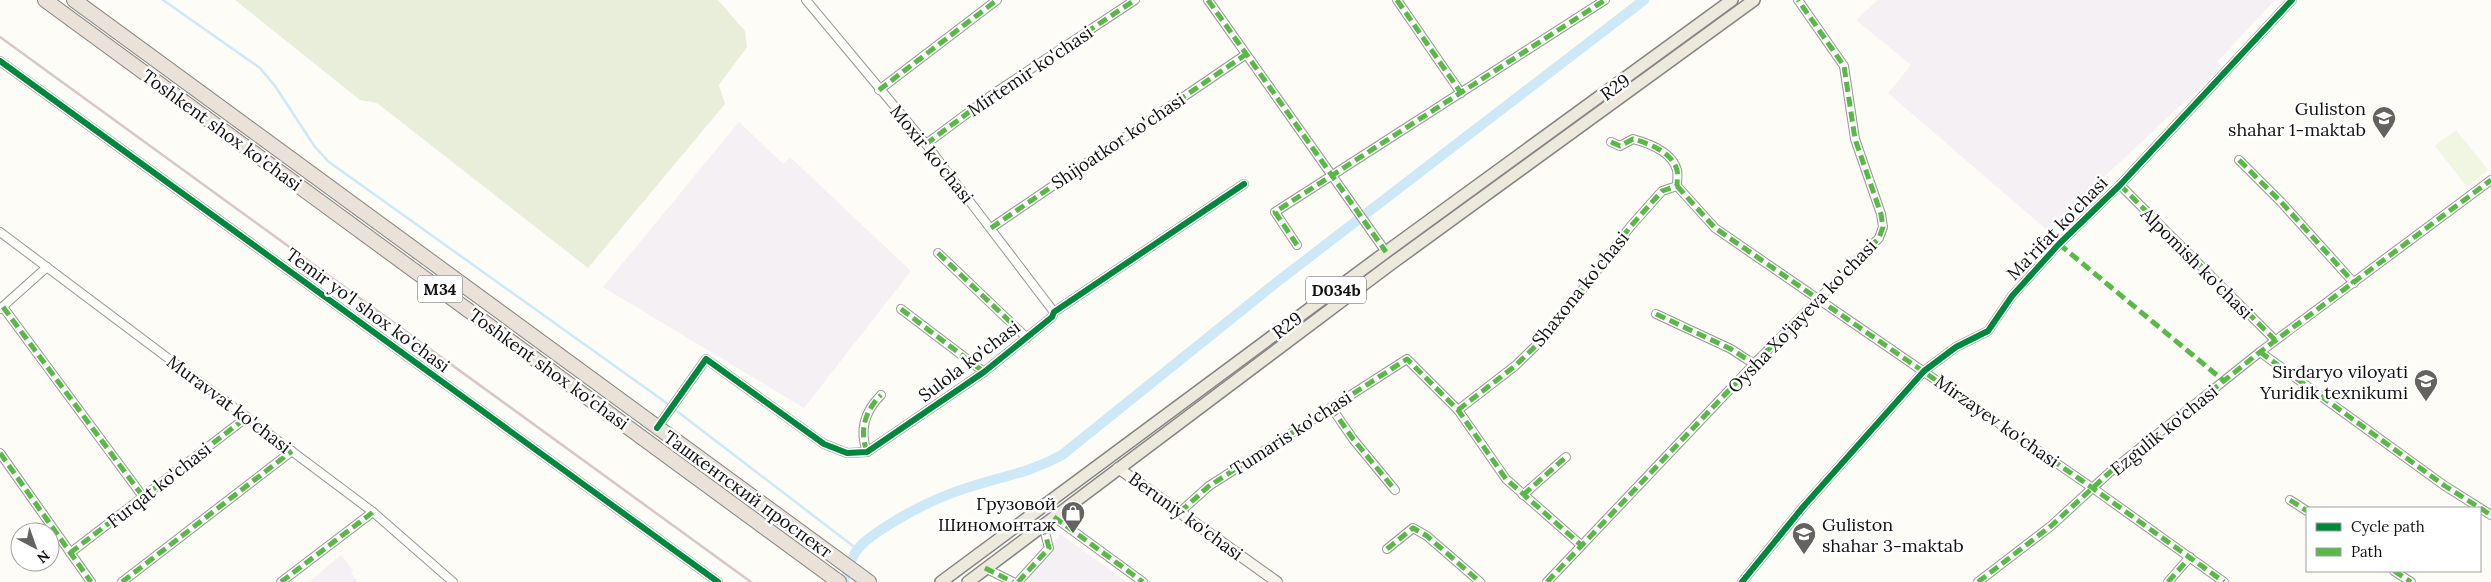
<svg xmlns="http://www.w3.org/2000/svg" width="2491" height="582" font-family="Lora,serif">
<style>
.industrial{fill:#f5f0f3}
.cemetery{fill:#e9eedb}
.pitch{fill:#f0f6e1}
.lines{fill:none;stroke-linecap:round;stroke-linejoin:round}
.stream{stroke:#cde8f7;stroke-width:2.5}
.canal{stroke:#cde8f7;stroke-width:10}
.street-casing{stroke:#979795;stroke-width:10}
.secondary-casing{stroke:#8e8d8b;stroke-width:12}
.primary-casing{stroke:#858482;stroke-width:14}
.highway-casing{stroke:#858482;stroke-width:16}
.street{stroke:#fffffe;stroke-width:8}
.secondary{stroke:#f6f4eb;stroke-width:10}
.primary{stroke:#ede9dc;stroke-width:11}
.highway{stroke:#eae1d8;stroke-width:14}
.rail{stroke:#d9c6c7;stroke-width:2.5}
.quiet{stroke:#58b947;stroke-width:5;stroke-dasharray:10 5;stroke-linecap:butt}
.cycleway-casing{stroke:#fff;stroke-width:9}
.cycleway{stroke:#00873e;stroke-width:6}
.labels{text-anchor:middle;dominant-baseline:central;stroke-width:5;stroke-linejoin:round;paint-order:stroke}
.shield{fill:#fff;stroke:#585858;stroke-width:1}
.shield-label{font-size:16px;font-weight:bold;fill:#111}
.street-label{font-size:18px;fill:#111;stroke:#fff}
.poi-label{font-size:18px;fill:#111;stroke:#fff;text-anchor:end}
</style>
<rect width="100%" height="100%" fill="#fdfcf7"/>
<g class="industrial">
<path d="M1878,0H2275L2217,62L2222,67L2047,230L1888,93L1911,65L1856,20Z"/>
<path d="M739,122L783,164L790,157L911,271L804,408L603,287Z"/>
<path d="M1060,534L1127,582H1027Z"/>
<path d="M341,555L353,570L351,573L358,582H309Z"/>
</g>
<path class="cemetery" d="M235,0H718L745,31L747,47L719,85L725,104L588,268L377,103L360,100Z"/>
<path class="pitch" d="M2456,130L2488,170L2467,187L2435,146Z"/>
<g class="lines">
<path class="stream" d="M163,0L260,68L275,86L315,147L329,162L661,399L857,549"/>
<path class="canal" d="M844,582C848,572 850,559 857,550C864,540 879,531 890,524C917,507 945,494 976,485C1008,475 1031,472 1062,455L1277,282L1644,0"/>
<g class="street-casing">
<g id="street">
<path d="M806,0L926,144L1054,312"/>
<path d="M1208,0L1386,252"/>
<path d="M1397,0L1461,93"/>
<path d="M0,61L718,582"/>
<path d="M879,90L997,0"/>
<path d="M1611,142L1620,146L1633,139C1648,143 1672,152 1677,170C1678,174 1677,182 1677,186"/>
<path d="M926,144L996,92L1135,0"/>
<path d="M2239,160L2281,202L2354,283"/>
<path d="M2120,185L2275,340"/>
<path d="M1677,186L1715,228L2094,489L2224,582"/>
<path d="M991,228L1245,55"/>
<path d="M0,232L373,512L453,582"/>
<path d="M1297,245L1275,212L1605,0"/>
<path d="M938,253L1027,338"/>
<path d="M3,307L144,498"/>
<path d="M0,309L47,267"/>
<path d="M901,309L984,372"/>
<path d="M1656,314L1731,349L1754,364"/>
<path d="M2260,352L2445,486L2491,515"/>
<path d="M1331,407L1353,439L1395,490"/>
<path d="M1458,410L1515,366L1551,331L1630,227L1662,191L1677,186"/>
<path d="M657,428L706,359L824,444L847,453L867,452L984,372L1052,317L1054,312L1244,184"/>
<path d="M867,452C859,430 865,411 881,395"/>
<path d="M0,453L91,582"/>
<path d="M1523,495L1566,457"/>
<path d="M2290,500L2307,511"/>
<path d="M1180,512L1209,486L1407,359L1458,410L1506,479L1581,545"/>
<path d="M1054,517L1143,582"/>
<path d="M1387,549L1413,528L1427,536L1480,582"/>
<path d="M70,553L247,417"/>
<path d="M985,568L1013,582"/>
<path d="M2394,571L2411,582"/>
<path d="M122,582L292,451"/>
<path d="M281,582L373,512"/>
<path d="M1018,582L1049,548L1043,525"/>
<path d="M1547,582L1754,364L1879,238L1883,227L1881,214L1855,139L1844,66L1798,0"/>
<path d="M1742,582L1803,507L1924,371L1956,347L1988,331L2012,296L2059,244L2120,185L2292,0"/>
<path d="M1978,582L2051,526L2110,472L2260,352L2491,180"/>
<path d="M2168,582L2190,557"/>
</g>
</g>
<g class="secondary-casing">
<path id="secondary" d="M1118,468L1277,582"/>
</g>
<g class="primary-casing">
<g id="primary">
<path d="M941,582L1386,252L1732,0"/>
<path d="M968,582L1391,264L1754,0"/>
</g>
</g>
<g class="highway-casing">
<g id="highway">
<path d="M45,0L839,582"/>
<path d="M74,0L869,582"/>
</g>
</g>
<use href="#street" class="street"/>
<use href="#secondary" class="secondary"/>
<use href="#primary" class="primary"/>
<use href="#highway" class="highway"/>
<path class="rail" d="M0,37L751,582"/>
<g class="quiet">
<path d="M1208,0L1386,252"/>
<path d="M1397,0L1461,93"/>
<path d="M879,90L997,0"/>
<path d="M1611,142L1620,146L1633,139C1648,143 1672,152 1677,170C1678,174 1677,182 1677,186"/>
<path d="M926,144L996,92L1135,0"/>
<path d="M2239,160L2281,202L2354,283"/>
<path d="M2120,185L2275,340"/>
<path d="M1677,186L1715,228L2094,489L2224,582"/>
<path d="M991,228L1245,55"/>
<path d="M2059,244L2224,381"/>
<path d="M1297,245L1275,212L1605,0"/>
<path d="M938,253L1027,338"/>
<path d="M3,307L144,498"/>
<path d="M901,309L984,372"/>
<path d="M1656,314L1731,349L1754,364"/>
<path d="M2260,352L2445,486L2491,515"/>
<path d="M1331,407L1353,439L1395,490"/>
<path d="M1458,410L1515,366L1551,331L1630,227L1662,191L1677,186"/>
<path d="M867,452C859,430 865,411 881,395"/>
<path d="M0,453L91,582"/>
<path d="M1523,495L1566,457"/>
<path d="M2290,500L2307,511"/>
<path d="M1180,512L1209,486L1407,359L1458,410L1506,479L1581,545"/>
<path d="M1054,517L1143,582"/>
<path d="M1387,549L1413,528L1427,536L1480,582"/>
<path d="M70,553L247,417"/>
<path d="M985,568L1013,582"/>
<path d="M2394,571L2411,582"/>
<path d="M122,582L292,451"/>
<path d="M281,582L373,512"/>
<path d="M1018,582L1049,548L1043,525"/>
<path d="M1547,582L1754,364L1879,238L1883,227L1881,214L1855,139L1844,66L1798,0"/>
<path d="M1978,582L2051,526L2110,472L2260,352L2491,180"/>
<path d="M2168,582L2190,557"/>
</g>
<g class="cycleway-casing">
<g id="cycleway">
<path d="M0,61L718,582"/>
<path d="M657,428L706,359L824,444L847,453L867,452L984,372L1052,317L1054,312L1244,184"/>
<path d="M1742,582L1803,507L1924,371L1956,347L1988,331L2012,296L2059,244L2120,185L2292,0"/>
</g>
</g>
<use href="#cycleway" class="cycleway"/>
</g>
<defs>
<g id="school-pin" transform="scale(1.25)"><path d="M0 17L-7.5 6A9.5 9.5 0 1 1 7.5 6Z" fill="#646362" stroke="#fff"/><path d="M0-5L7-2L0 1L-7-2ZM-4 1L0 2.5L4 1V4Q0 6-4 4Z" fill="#fff"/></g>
<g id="university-pin" transform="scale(1.25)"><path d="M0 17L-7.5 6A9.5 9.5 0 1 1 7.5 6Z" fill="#646362" stroke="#fff"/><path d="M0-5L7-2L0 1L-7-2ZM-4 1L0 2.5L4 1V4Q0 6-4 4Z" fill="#fff"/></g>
<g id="shop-pin" transform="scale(1.25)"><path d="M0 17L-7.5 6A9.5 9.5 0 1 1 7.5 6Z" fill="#646362" stroke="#fff"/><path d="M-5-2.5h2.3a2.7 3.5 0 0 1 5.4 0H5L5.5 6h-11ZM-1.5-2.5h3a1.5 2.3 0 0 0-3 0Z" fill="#fff"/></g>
</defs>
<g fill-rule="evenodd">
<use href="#school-pin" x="2384" y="118"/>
<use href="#university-pin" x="2426" y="381"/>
<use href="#shop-pin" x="1073" y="513"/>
<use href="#school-pin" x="1804" y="534"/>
</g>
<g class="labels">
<g class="shield">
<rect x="417.5" y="275.5" width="45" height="27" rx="4"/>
<rect x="1306" y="276.5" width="60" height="27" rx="4"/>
</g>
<g class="shield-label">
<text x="440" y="289">M34</text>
<text x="1336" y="290">D034b</text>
</g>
<g class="street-label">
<text transform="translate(1030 71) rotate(-34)">Mirtemir ko'chasi</text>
<text transform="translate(1615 87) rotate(-36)">R29</text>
<text transform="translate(222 130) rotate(36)">Toshkent shox ko'chasi</text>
<text transform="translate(1118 141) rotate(-34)">Shijoatkor ko'chasi</text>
<text transform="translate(932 154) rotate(51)">Moxir ko'chasi</text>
<text transform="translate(2057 228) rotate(-46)">Ma'rifat ko'chasi</text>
<text transform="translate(2197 263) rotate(45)">Alpomish ko'chasi</text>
<text transform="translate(1580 289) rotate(-51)">Shaxona ko'chasi</text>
<text transform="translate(368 310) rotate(36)">Temir yo'l shox ko'chasi</text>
<text transform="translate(1802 316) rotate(-46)">Oysha Xo'jayeva ko'chasi</text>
<text transform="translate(1287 325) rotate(-37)">R29</text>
<text transform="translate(969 361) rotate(-37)">Sulola ko'chasi</text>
<text transform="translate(549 369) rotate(36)">Toshkent shox ko'chasi</text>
<text transform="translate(229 404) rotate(37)">Muravvat ko'chasi</text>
<text transform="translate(1997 421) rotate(35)">Mirzayev ko'chasi</text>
<text transform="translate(2164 430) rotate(-39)">Ezgulik ko'chasi</text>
<text transform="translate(1291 433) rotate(-33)">Tumaris ko'chasi</text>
<text transform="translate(159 485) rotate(-38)">Furqat ko'chasi</text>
<text transform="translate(748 494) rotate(36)">Ташкентский проспект</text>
<text transform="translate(1186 516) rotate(36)">Beruniy ko'chasi</text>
</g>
<g class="poi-label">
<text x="2366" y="108">Guliston<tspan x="2366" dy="21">shahar 1-maktab</tspan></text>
<text x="2408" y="371">Sirdaryo viloyati<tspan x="2408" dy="21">Yuridik texnikumi</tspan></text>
<text x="1056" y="503">Грузовой<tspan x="1056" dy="21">Шиномонтаж</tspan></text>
<text x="1822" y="524" text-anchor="start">Guliston<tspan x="1822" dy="21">shahar 3-maktab</tspan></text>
</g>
</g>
<rect x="2306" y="507" width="175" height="65" fill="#ffffff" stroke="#a0a0a0"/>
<rect x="2316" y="523" width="25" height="8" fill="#00873e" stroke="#a0a0a0"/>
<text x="2351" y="532" font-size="15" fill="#111111">Cycle path</text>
<rect x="2316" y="548" width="25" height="8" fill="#58b947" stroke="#a0a0a0"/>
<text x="2351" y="557" font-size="15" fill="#111111">Path</text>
<g transform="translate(35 547) rotate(139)"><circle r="24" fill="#ffffff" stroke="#a0a0a0"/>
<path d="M0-4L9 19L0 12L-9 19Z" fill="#646362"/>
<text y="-8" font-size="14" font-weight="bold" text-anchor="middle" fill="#111111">N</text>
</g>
</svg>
